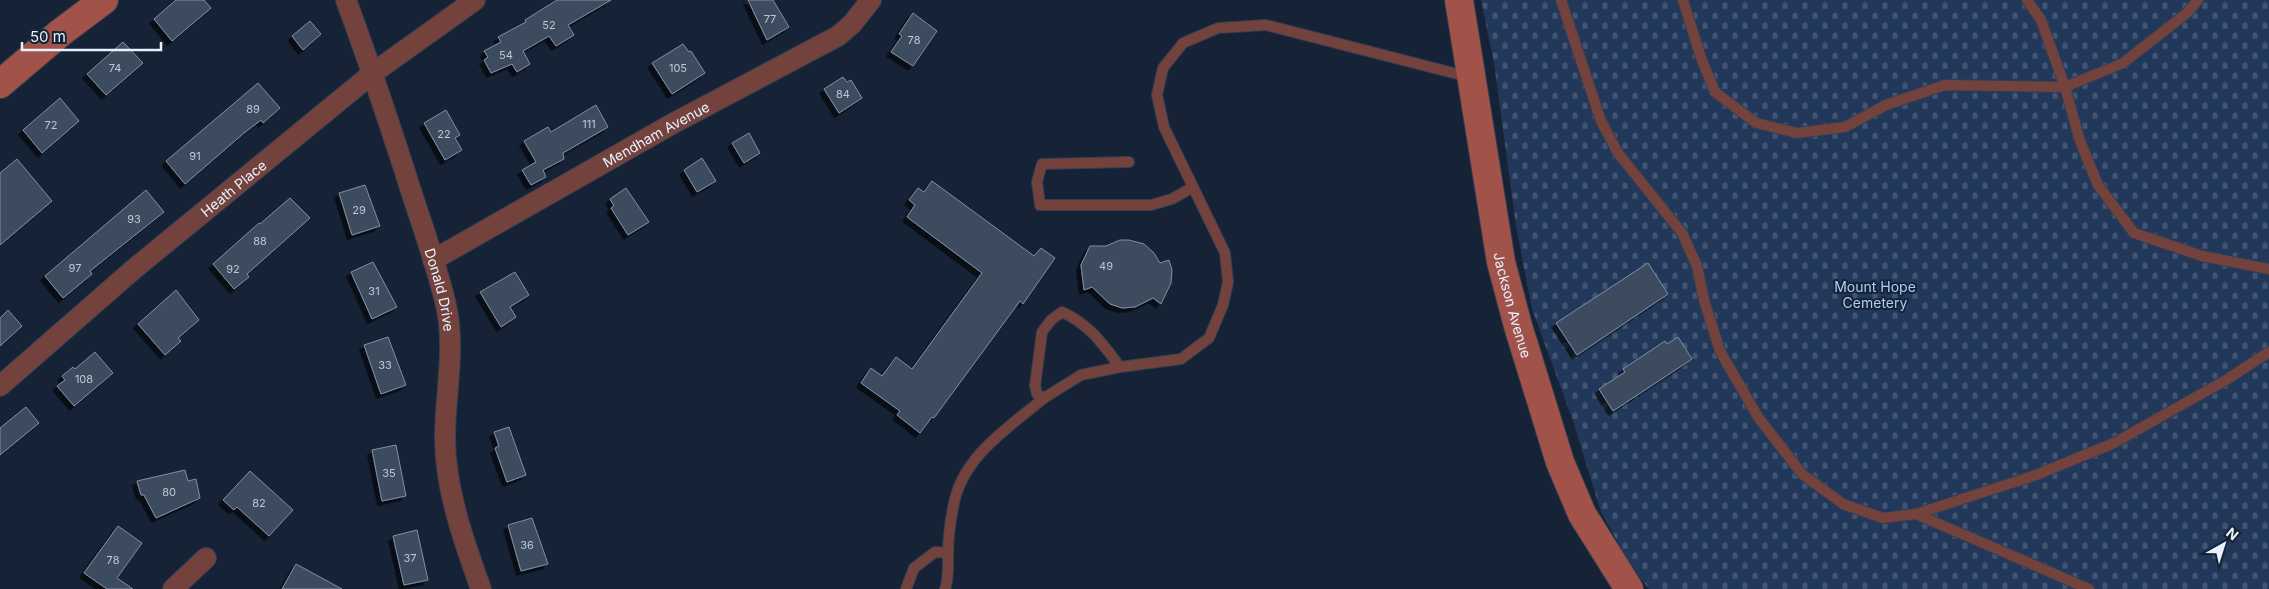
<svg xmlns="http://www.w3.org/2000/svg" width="2269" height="589" font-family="Inter,sans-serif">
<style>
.cemetery{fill:url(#cemetery-stones)}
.building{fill:#3d4b5f;stroke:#7f8fa6;filter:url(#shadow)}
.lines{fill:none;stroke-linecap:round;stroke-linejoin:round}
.service-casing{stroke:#333f51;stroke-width:12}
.minor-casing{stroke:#333f51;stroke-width:22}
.secondary-casing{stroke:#333f51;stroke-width:30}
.service{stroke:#74423c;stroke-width:10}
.minor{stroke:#74423c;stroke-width:20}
.secondary{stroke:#a15249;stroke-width:28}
.labels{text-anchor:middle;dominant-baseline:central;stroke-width:4;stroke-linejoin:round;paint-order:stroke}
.number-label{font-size:11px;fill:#bdc8d6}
.street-label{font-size:14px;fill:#e8f1fe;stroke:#162235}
.park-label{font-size:14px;fill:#adcdfd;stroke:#162235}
</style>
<defs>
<pattern id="cemetery-stones" width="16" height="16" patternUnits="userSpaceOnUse" patternTransform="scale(1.25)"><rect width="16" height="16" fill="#22385a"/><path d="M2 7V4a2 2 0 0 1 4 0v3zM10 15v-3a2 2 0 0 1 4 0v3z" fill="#425573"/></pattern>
<filter id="shadow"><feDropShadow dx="-4.5" dy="4.5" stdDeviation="0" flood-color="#0009"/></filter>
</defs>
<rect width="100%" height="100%" fill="#162235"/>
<path class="cemetery" d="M1481,0H2269V589H1649L1631,566L1601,512L1574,424L1532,309L1516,226L1494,63Z"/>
<g class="building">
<path d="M176,0H204L211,8L172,41L154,19Z"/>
<path d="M557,0H611L568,25L574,35L556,46L549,36L523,51L530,64L517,72L512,64L491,73L484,60L488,57L484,51L501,42L498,37L526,22L525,20Z"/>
<path d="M748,0H773L789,27L767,40Z"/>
<path d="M913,13L937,31L913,66L891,52L902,36L899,34Z"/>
<path d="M310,21L321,34L303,50L292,36Z"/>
<path d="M123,42L143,63L106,95L87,74Z"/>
<path d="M683,44L689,52L691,51L705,73L672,94L652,63Z"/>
<path d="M843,77L847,82L851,80L862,98L839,113L824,89Z"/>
<path d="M258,83L280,108L263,123L261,120L244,133L185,184L166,161Z"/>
<path d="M60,98L79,121L42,153L23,130Z"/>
<path d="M596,105L608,127L563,153L564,159L543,170L546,177L531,185L522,170L536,162L524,141L548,127L551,132Z"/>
<path d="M446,110L460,135L455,138L462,150L445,160L424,123Z"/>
<path d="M749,133L760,153L744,163L732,143Z"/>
<path d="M702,158L716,181L697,192L684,170Z"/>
<path d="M17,159L52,201L0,245V173Z"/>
<path d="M932,181L1034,256L1041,248L1055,258L1023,304L1020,301L934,418L932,417L920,433L897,415L900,411L861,383L871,368L882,376L896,357L912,369L982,273L907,217L915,205L909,200L918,188L924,192Z"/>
<path d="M365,185L380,226L352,235L339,193Z"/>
<path d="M626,188L649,222L628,235L611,208L614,206L610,199Z"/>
<path d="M146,190L164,212L90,271L92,274L63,298L45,276Z"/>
<path d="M290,198L310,218L247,274L249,277L234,289L213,264L259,223L260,224Z"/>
<path d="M1120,240H1129L1144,244L1154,253L1160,263L1169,260L1172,270L1171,283L1161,304L1153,298L1135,307L1122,308L1110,304L1092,287L1084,290L1081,265L1090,246H1106Z"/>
<path d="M373,262L397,307L372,319L351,272Z"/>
<path d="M1648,263L1668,294L1577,355L1556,323Z"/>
<path d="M515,272L529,295L510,307L516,317L501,327L480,292Z"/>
<path d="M176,290L199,320L178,338L181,341L165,355L138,324Z"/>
<path d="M8,310L22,326L0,346V318Z"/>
<path d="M388,337L406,385L381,394L364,345Z"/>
<path d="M1678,337L1692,359L1613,411L1599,389L1625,372L1623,369L1665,341L1667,344Z"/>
<path d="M95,352L113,373L74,406L57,386L65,380L62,376L73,367L75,369Z"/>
<path d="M26,407L39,423L0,455V428Z"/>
<path d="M509,427L526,475L507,482L495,448L499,446L494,432Z"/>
<path d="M396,445L406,496L382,501L372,450Z"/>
<path d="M185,470L188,481L196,479L200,498L156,518L144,495H141L137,481Z"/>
<path d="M250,471L293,510L269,536L237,507L234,510L223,500Z"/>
<path d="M532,518L548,564L521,571L508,525Z"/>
<path d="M118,526L142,543L117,578L133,589H107L84,573Z"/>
<path d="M417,530L428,580L404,585L393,536Z"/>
<path d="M296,564L342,589H282Z"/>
</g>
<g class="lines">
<g class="service-casing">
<g id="service">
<path d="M1561,0L1601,121L1618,153L1682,233L1697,266L1704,300L1720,351L1758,417L1802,474L1843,504L1883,518L1916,514L2036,475L2114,443L2226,380L2269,352"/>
<path d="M1683,0L1701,58L1715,92L1756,123L1797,133L1845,127L1886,105L1945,85L2065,87L2123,63L2187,13L2198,0"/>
<path d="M2027,0L2041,20L2065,87L2080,141L2098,185L2134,233L2202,256L2269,269"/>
<path d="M1129,162L1042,164L1037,182L1040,205H1151L1172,199L1193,187"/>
<path d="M1120,367C1103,344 1089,324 1062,312L1051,320L1042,332L1035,386L1037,394L1044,398L1081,375L1120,367L1181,359L1209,338L1223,305L1228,282L1225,253L1164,127L1157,95L1163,68L1183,43L1218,28L1266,25L1469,77"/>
<path d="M1916,514L2089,589"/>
<path d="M906,589L914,568L935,552L948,553"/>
<path d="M945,589C949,578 948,566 948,555C948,539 950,523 953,508C961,457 1007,429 1044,398"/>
</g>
</g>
<g class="minor-casing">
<g id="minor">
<path id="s1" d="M346,0C370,65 392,131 413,197C425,234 439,272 447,310C455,352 445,396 445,438C445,489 464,542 481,589"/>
<path id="s2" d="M433,260L672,124L838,36L852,24L871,0"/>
<path id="s3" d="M0,386L134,269L373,73L475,0"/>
<path d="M173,589L206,558"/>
</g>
</g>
<g class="secondary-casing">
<g id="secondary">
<path id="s4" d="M1459,0L1501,262L1518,326L1560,462L1582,514L1629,589"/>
<path d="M0,84L60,33L104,0"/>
</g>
</g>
<use href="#service" class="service"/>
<use href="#minor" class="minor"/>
<use href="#secondary" class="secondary"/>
</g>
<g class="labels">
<g class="number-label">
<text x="770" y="19">77</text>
<text x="549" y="25">52</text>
<text x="914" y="40">78</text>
<text x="506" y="55">54</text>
<text x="115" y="68">74</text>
<text x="678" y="68">105</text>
<text x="843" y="94">84</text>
<text x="253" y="109">89</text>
<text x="589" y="124">111</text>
<text x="51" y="125">72</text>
<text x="444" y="134">22</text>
<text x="195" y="156">91</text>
<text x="359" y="210">29</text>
<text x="134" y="219">93</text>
<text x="260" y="241">88</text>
<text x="1106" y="266">49</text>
<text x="75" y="268">97</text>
<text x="233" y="269">92</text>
<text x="374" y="291">31</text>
<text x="385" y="365">33</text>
<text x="84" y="379">108</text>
<text x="389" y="473">35</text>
<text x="169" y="492">80</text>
<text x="259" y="503">82</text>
<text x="527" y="545">36</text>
<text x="410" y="558">37</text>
<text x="113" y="560">78</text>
</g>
<g class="street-label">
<text stroke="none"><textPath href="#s2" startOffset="256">Mendham Avenue</textPath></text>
<text stroke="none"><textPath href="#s3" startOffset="306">Heath Place</textPath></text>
<text stroke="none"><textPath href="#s1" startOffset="305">Donald Drive</textPath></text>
<text stroke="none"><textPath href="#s4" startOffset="310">Jackson Avenue</textPath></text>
</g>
<g class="park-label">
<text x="1875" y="286">Mount Hope<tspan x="1875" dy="16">Cemetery</tspan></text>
</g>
</g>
<g transform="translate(2224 544) rotate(39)" stroke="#162235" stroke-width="4" paint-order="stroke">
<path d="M0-4L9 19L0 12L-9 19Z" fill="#e8f1fe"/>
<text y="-8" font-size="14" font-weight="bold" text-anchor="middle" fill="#e8f1fe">N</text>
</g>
<path d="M22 42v8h139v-8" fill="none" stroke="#e8f1fe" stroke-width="2.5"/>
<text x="30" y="42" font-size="15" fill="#e8f1fe" stroke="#162235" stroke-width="4" paint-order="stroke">50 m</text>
</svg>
